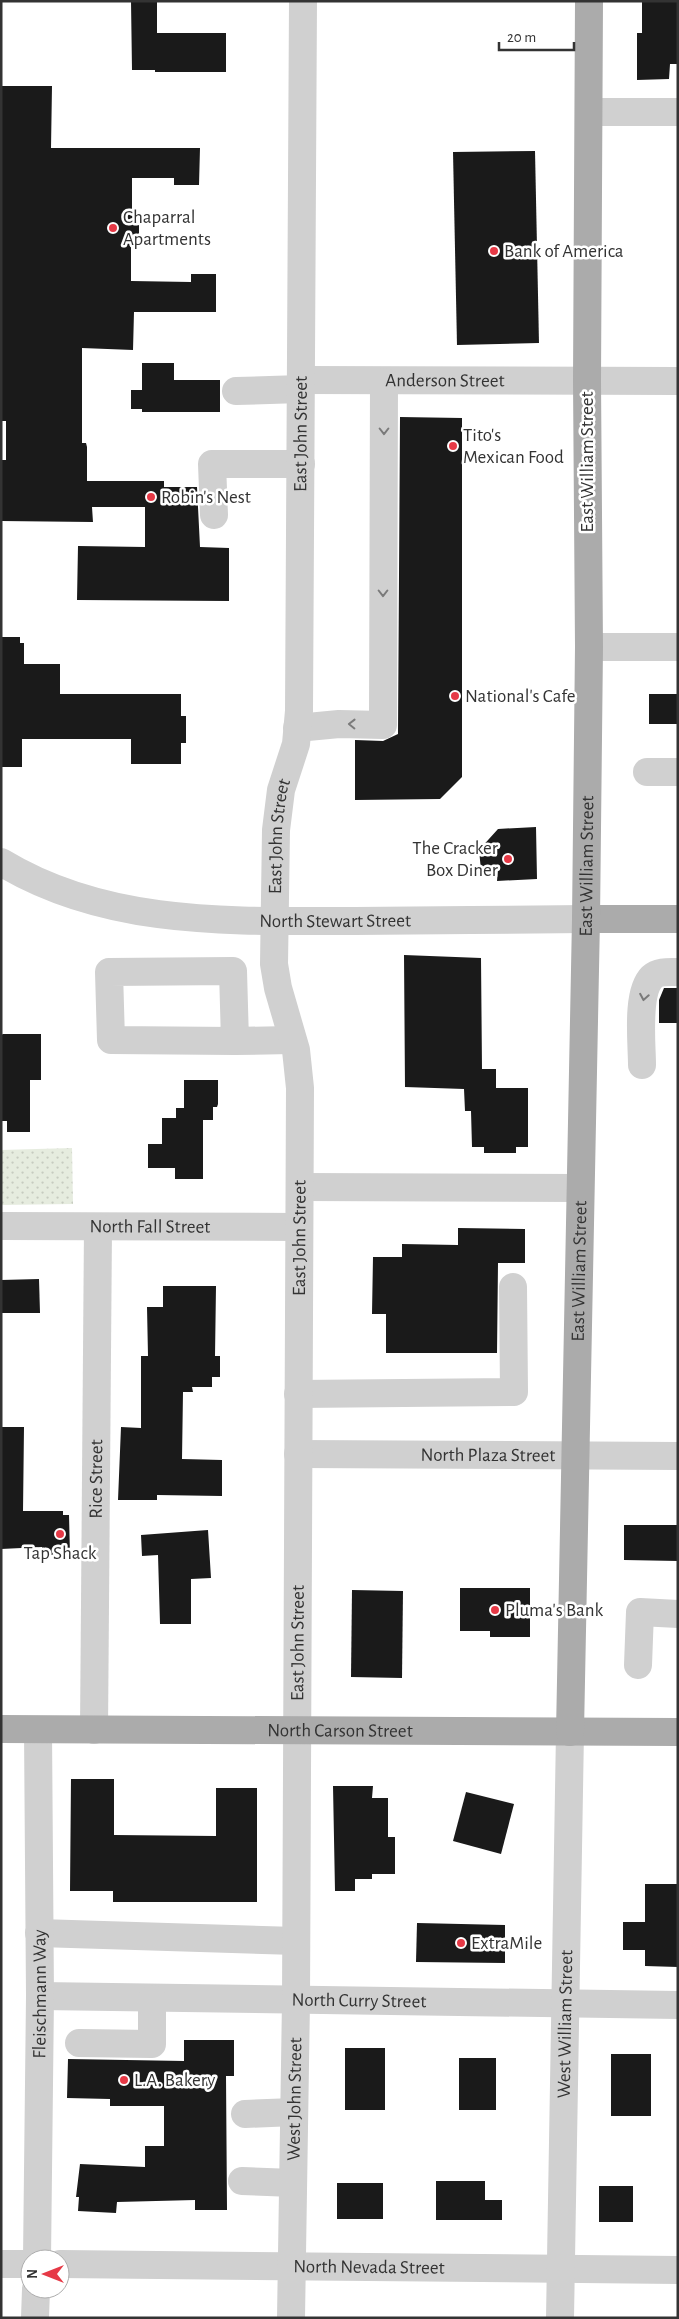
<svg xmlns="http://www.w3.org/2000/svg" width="679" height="2319" font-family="'Alegreya Sans',sans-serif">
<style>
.grass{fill:url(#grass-dots)}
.building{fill:#1a1a1a}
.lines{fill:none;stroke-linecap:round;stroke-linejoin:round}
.minor{stroke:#d0d0d0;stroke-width:28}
.major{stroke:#ababab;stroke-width:28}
.oneway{stroke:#7a7a7a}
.poi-dot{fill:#e63946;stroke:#fff;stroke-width:2}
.labels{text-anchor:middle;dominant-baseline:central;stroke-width:5;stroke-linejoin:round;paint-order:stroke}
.poi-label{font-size:19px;fill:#333;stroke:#fff;text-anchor:start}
.street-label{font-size:19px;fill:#333;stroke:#fff}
</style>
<defs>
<pattern id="grass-dots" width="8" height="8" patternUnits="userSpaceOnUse" patternTransform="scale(1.25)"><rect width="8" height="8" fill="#e6ecdf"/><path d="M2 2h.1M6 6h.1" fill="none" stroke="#c6cbc0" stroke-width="1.8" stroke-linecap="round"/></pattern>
</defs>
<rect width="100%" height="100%" fill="#fff"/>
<path class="grass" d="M72,1148L73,1204L1,1205V1150Z"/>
<g class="building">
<path d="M131,1H157V33H226V72H155V70H132Z"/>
<path d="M642,1H678V64H670L669,79L637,80V33H642Z"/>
<path d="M1,86H52L51,148H200L199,185H174V178H132V216H139V239H131V281L191,282V274H216V312H134L133,350L82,348V443H86L87,447V481H164V487H197L200,547L229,548V601L77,600L78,546L145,547V507H92L93,522L1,521V460H6V421H1Z"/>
<path d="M535,151L539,343L457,345L453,152Z"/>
<path d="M142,363H174V380H220V412H142V409H131V390H142Z"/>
<path d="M400,417L462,418V777L440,799L355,800V740L383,741L398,734Z"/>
<path d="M1,637H20V643H24V664H60V694H181V716H186V743H181V764H131V739H22V767H1Z"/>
<rect x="649" y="694" width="29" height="30"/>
<path d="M536,827L537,879L497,881L498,869L481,870L479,850L498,829Z"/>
<path d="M404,955L481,958L482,1069H496V1088H528V1147H516V1153H484V1147H472L471,1111H465L464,1089L405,1087Z"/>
<path d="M664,988H678V1023H659V1000Z"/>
<path d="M3,1034H41V1080H30V1132H7V1121H1V1035Z"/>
<path d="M184,1080H218V1104L217,1107H213V1120H203V1179H175V1168H148V1144H162V1118H176V1108H184Z"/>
<path d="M458,1228L525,1229V1263H498L497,1353H386V1314H372L373,1257H402V1244L458,1245Z"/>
<path d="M39,1279L40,1313H1V1280Z"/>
<path d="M163,1286H216L215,1356H220V1377H212V1387H192L193,1392H183L182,1459L222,1460V1496L157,1495V1500H118L121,1427L141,1428V1356H148L147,1307H163Z"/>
<path d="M1,1427H24L23,1511H63V1515H69L70,1555H42V1547L1,1549Z"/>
<path d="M624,1525H678V1561L624,1560Z"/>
<path d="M208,1530L211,1578L191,1579V1624H160L158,1555L142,1556L141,1535Z"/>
<path d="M460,1588H530V1637H490V1631H460Z"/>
<path d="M352,1590L403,1591L402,1678L351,1677Z"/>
<path d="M71,1779H114V1835L216,1836V1788H257V1902H113V1891H70Z"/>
<path d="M333,1786H373L372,1798H388V1837H395V1874H372V1879H355V1891H335Z"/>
<path d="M466,1792L514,1804L501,1854L453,1841Z"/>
<path d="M645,1884H678V1967L645,1966V1950H623V1922H645Z"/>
<path d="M417,1923L505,1925V1963L416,1962Z"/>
<path d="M184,2040H234V2076H226L227,2210H195V2200L117,2202L116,2213L78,2211L79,2197H76L80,2164L145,2167V2146H164V2106H110V2099L67,2098L68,2059L184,2061Z"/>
<rect x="345" y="2048" width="40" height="62"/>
<rect x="611" y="2054" width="40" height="62"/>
<rect x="459" y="2058" width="37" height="52"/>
<path d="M436,2181H485V2200H502V2220H436Z"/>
<rect x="337" y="2183" width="46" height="36"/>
<rect x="599" y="2186" width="34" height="36"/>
</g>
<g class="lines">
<g class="minor">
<path d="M589,112H678"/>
<path id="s1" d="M301,380L678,381"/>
<path d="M236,391L301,389"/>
<path d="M214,515L212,464H301"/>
<path d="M589,647H678"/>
<path d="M297,728L339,724L383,725L384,382"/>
<path d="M647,772H678"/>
<path id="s2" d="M1,862C108,927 234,921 355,921C432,920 509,920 586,919"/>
<path d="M235,1041L111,1040L109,972L233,971L235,1041L291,1040"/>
<path d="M642,1065C642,1043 636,993 652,977C658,971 669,972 678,972"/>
<path d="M300,1187L580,1188"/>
<path id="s3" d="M1,1226L299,1227"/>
<path d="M298,1394L514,1392L513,1287"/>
<path id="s4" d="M298,1454L678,1456"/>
<path d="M638,1665L640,1612L678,1614"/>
<path id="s5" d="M94,1730L98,1227"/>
<path d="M39,1933L296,1941"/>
<path id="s6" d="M40,1996L678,2005"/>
<path d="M79,2043L152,2044V1999"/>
<path d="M245,2114L294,2112"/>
<path d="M242,2181L293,2183"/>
<path id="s7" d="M37,2259L40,1996L38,1730"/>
<path d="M1,2264H30"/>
<path id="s8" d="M60,2264L678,2270"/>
<path d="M35,2318L36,2289"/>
<path id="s9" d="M291,2318L296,2001L300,1088L296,1050L278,988L274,964L276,830L281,790L296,744L299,711L303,1"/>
<path id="s10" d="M560,2318L570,1732"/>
</g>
<g class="major">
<path d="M586,919H678"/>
<path id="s11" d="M1,1729L678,1732"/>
<path id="s12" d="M570,1732L586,919L589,647L587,381L589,1"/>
</g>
</g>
<defs><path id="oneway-chevron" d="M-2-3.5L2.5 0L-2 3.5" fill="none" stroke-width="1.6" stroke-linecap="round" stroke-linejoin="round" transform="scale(1.25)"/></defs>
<g class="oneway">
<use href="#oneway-chevron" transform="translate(384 431) rotate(90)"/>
<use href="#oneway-chevron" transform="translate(383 593) rotate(90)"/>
<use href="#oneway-chevron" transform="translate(352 724) rotate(-179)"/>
<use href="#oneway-chevron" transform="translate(644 997) rotate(100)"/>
</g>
<g class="poi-dot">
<circle cx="113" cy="228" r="5"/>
<circle cx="494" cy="251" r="5"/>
<circle cx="453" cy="446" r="5"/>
<circle cx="151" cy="497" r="5"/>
<circle cx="455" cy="696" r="5"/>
<circle cx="508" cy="859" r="5"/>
<circle cx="60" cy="1534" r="5"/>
<circle cx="495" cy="1610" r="5"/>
<circle cx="461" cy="1943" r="5"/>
<circle cx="124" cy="2080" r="5"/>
</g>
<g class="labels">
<g class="poi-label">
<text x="123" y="217">Chaparral<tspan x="123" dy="22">Apartments</tspan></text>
<text x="504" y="251">Bank of America</text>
<text x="463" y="435">Tito's<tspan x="463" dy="22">Mexican Food</tspan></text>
<text x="161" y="497">Robin's Nest</text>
<text x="465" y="696">National's Cafe</text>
<text x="498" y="848" text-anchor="end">The Cracker<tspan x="498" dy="22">Box Diner</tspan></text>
<text x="60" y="1553" text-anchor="middle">Tap Shack</text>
<text x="505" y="1610">Pluma's Bank</text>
<text x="471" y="1943">ExtraMile</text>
<text x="134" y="2080">L.A. Bakery</text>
</g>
<g class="street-label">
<text stroke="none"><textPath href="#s1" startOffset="144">Anderson Street</textPath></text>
<text stroke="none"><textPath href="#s9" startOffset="1890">East John Street</textPath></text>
<text transform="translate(587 462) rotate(-90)">East William Street</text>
<text stroke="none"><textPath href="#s9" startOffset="1485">East John Street</textPath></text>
<text stroke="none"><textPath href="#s12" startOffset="866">East William Street</textPath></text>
<text stroke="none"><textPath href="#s2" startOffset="344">North Stewart Street</textPath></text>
<text stroke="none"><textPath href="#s3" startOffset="149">North Fall Street</textPath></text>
<text stroke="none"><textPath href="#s9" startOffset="1080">East John Street</textPath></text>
<text stroke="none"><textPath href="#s12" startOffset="461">East William Street</textPath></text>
<text stroke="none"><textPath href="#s4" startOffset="190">North Plaza Street</textPath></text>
<text stroke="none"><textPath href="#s5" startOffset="251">Rice Street</textPath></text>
<text stroke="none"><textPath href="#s9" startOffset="675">East John Street</textPath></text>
<text stroke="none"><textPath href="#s11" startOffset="339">North Carson Street</textPath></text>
<text stroke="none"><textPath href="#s7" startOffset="265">Fleischmann Way</textPath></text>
<text stroke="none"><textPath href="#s6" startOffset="319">North Curry Street</textPath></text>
<text stroke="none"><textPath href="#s10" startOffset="294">West William Street</textPath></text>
<text stroke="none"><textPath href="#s9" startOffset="219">West John Street</textPath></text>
<text stroke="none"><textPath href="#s8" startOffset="309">North Nevada Street</textPath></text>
</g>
</g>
<rect width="679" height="2319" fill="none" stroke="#333333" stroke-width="5"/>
<g transform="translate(45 2274) rotate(270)"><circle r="24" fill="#ffffff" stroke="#adadad"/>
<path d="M0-4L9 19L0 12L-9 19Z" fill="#e63946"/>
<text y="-8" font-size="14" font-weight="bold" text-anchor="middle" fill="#333333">N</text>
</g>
<path d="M499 42v8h75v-8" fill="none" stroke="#333333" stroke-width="2.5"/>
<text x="507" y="42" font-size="15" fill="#333333" stroke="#ffffff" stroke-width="4" paint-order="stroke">20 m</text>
</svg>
